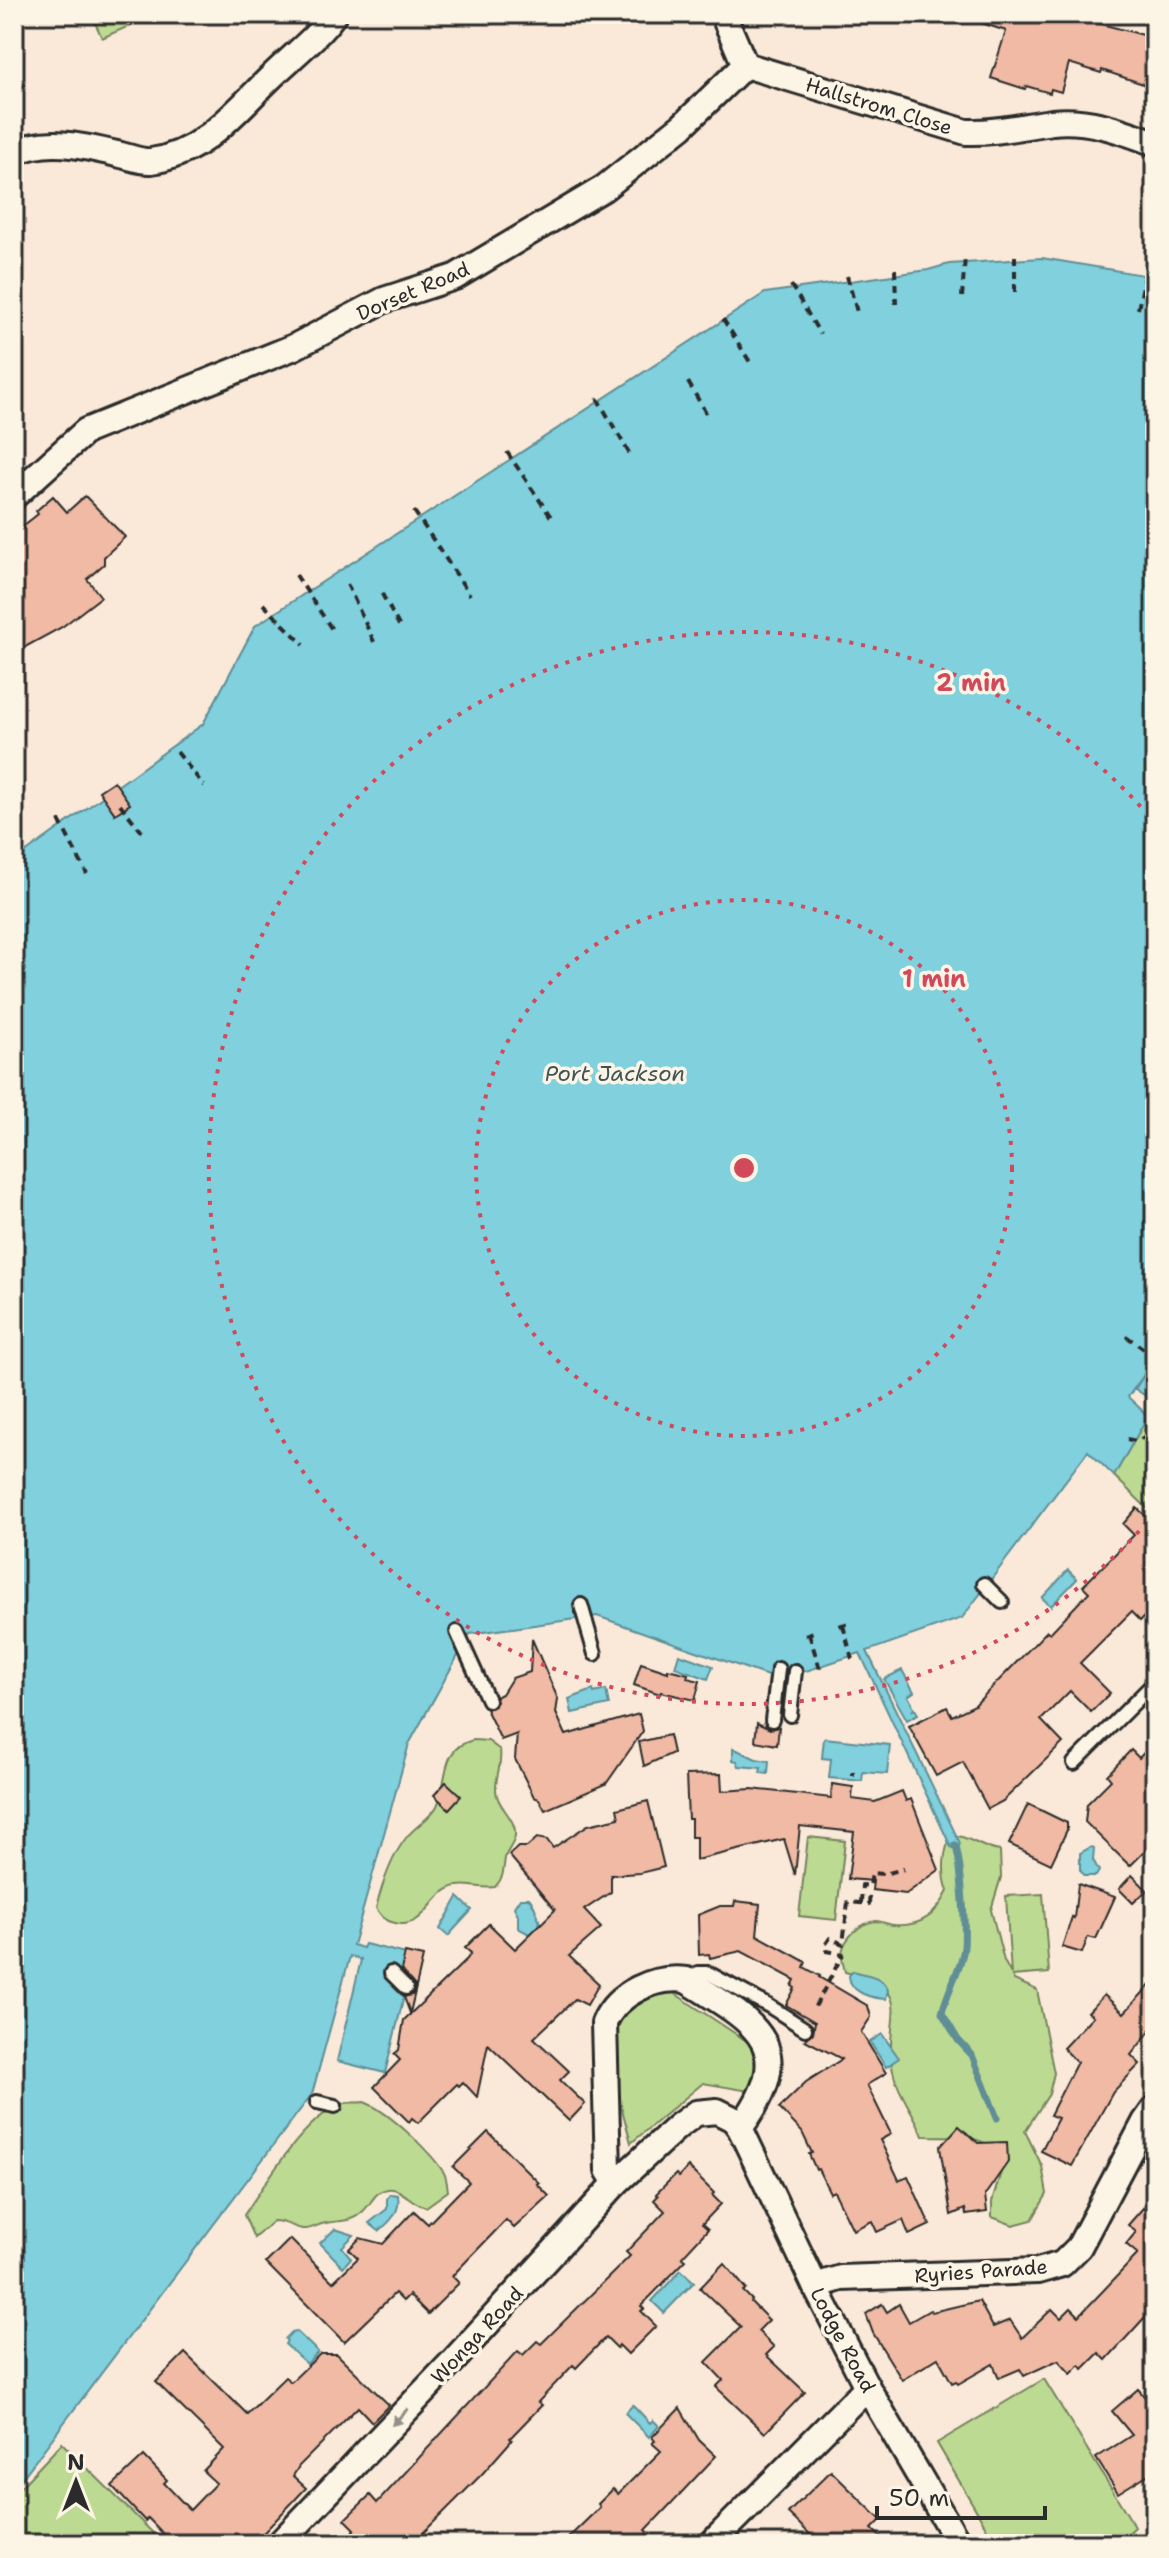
<svg xmlns="http://www.w3.org/2000/svg" width="1169" height="2558" font-family="'Shantell Sans',sans-serif">
<style>
.green{fill:#bdda92;stroke:#74825e;stroke-width:2}
.water{fill:#80d0dd;stroke:#5e8e96;stroke-width:2}
.lines{fill:none;stroke-linecap:round;stroke-linejoin:round}
.stream{stroke:#5e8e96;stroke-width:7}
.building{fill:#f0baa4;stroke:#2b2b2b;stroke-width:2}
.lane-casing{stroke:#2b2b2b;stroke-width:18}
.street-casing{stroke:#2b2b2b;stroke-width:30}
.path{stroke:#2b2b2b;stroke-width:4;stroke-dasharray:8 6;stroke-linecap:butt}
.lane{stroke:#fcf5e5;stroke-width:12}
.street{stroke:#fcf5e5;stroke-width:24}
.oneway{fill:#949088}
.ring{fill:none;stroke:#d1495b;stroke-width:4;stroke-dasharray:4 8}
.labels{text-anchor:middle;dominant-baseline:central;stroke-width:7;stroke-linejoin:round;paint-order:stroke}
.street-label{font-size:20px;fill:#2b2b2b;stroke:#fcf5e5}
.water-label{font-size:22px;font-style:italic;fill:#405458;stroke:#fcf5e5}
.centre{fill:#d1495b;stroke:#fcf5e5;stroke-width:4}
.ring-label{font-size:24px;text-anchor:middle;font-weight:bold;fill:#d1495b;stroke:#fcf5e5;stroke-width:7;stroke-linejoin:round;paint-order:stroke}
</style>
<rect width="100%" height="100%" fill="#fae9d8"/>
<filter id="ink" filterUnits="userSpaceOnUse"><feTurbulence type="fractalNoise" baseFrequency=".0125" numOctaves="2"/><feDisplacementMap in="SourceGraphic" scale="16" xChannelSelector="R" yChannelSelector="G"/><feConvolveMatrix kernelMatrix="1 2 1 2 8 2 1 2 1" color-interpolation-filters="sRGB"/></filter>
<g filter="url(#ink)">
<g class="green">
<path d="M91,14H132L136,23L102,38Z"/>
<path d="M1148,1416L1155,1421V1516L1114,1476Z"/>
<path d="M474,1740L488,1741L500,1750C502,1764 496,1775 496,1788C495,1806 517,1818 515,1835C515,1843 507,1850 505,1858C503,1871 504,1878 495,1887C482,1889 469,1884 457,1886C431,1890 426,1931 395,1923C385,1921 381,1916 376,1908C382,1885 391,1857 406,1838C414,1827 431,1818 437,1806C449,1781 439,1747 474,1740Z"/>
<path d="M953,1835C971,1837 982,1849 1000,1851L1001,1877L991,1910L1004,1961L1011,1974L1006,1896L1043,1894L1049,1973L1012,1976L1014,1980L1037,1990L1054,2073L1049,2094L1025,2131L1042,2166L1047,2194L1032,2220L1013,2225L992,2217V2202L1006,2155C972,2132 961,2137 923,2136C914,2112 897,2093 892,2067C884,2014 919,1989 845,1972C844,1967 841,1958 842,1953C844,1938 861,1922 876,1921C882,1921 888,1925 894,1925C922,1927 937,1914 948,1891C942,1875 942,1849 953,1835Z"/>
<path d="M808,1837L845,1841L836,1920L799,1916Z"/>
<path d="M671,1991L751,2044L757,2076L749,2091L703,2083L631,2143L615,2083L616,2020L638,2000Z"/>
<path d="M364,2102C387,2110 431,2152 444,2173C447,2179 447,2185 448,2191L426,2207C411,2204 402,2187 388,2189C373,2191 372,2205 361,2213C350,2223 339,2220 326,2223C317,2224 312,2230 302,2229C291,2227 286,2221 273,2221L254,2238L244,2215C267,2182 306,2114 345,2103C350,2102 358,2103 364,2102Z"/>
<path d="M1044,2379L1135,2527L1117,2544H996L937,2443Z"/>
<path d="M62,2443L164,2544H14V2494Z"/>
</g>
<g class="water">
<path d="M1042,258L1155,277V1359L1153,1363L1155,1364V1394L1152,1400L1135,1389L1146,1372L1128,1397L1148,1416L1114,1476L1088,1451L962,1618L867,1651L960,1843L958,1851L951,1847L860,1653L779,1680L597,1616L470,1634L409,1744L353,1945L363,1948L365,1944L414,1956L385,2073L337,2061L361,1960L350,1956L312,2094L14,2489V861L203,724L255,626L765,293L928,270L949,264Z"/>
<path d="M1068,1570L1077,1579L1051,1606L1042,1598Z"/>
<path d="M679,1654L713,1666L708,1679L675,1667Z"/>
<path d="M902,1670L914,1692L908,1696L914,1707L913,1710L915,1709L918,1714L907,1720L884,1679Z"/>
<path d="M593,1690L594,1693L606,1690L609,1705L572,1713L569,1699Z"/>
<path d="M824,1738L890,1745L887,1774L863,1772L862,1781L829,1778L831,1759L822,1758Z"/>
<path d="M733,1748L756,1759L769,1761L768,1774L760,1773L761,1768L739,1766L737,1761L733,1760Z"/>
<path d="M1091,1847L1094,1848L1093,1860L1099,1871L1096,1876H1084L1080,1870V1853Z"/>
<path d="M458,1897L472,1910L448,1936L440,1929Z"/>
<path d="M520,1898H529C534,1904 540,1919 540,1927L531,1935L518,1928V1915L514,1907Z"/>
<path d="M853,1971C867,1976 881,1974 888,1990L886,1999C871,1998 850,1993 849,1976Z"/>
<path d="M882,2034L899,2058L886,2067L870,2042Z"/>
<path d="M390,2194L398,2195C401,2211 391,2221 379,2231L369,2223L387,2209V2199Z"/>
<path d="M335,2229L354,2235L342,2247L351,2258L343,2267L320,2243Z"/>
<path d="M681,2270L694,2282L664,2313L652,2301Z"/>
<path d="M296,2331L318,2352L307,2364L285,2344L287,2341L285,2339L292,2332Z"/>
<path d="M633,2405L650,2423L653,2420L659,2426L649,2437L625,2413Z"/>
</g>
<g class="lines">
<path class="stream" d="M955,1845C961,1857 967,1939 963,1953C958,1974 947,1992 942,2013L958,2040L972,2055L997,2118"/>
</g>
<g class="building">
<path d="M967,14H1063L1155,38V88L1102,70L1101,73L1069,63L1061,92L1051,89L1050,93L1026,86L1025,89L991,78L1006,31L966,18Z"/>
<path d="M53,496L67,512L85,496L125,537L104,557V564L87,579L101,597L62,627L14,653V533L38,514L36,511Z"/>
<path d="M114,781L130,804L115,814L99,791Z"/>
<path d="M1137,1508L1155,1524V1606L1140,1621L1131,1612L1080,1663L1110,1693L1091,1712L1070,1691L1041,1720L1063,1743L1003,1801L988,1809L963,1762L936,1776L909,1726L947,1707L952,1716L975,1705L1047,1631L1050,1633L1089,1592L1083,1586L1134,1535L1123,1524Z"/>
<path d="M532,1639L558,1699L556,1713L566,1735L639,1714L643,1731L606,1784L545,1810L539,1799L534,1797L515,1759L517,1734L501,1740L486,1709L495,1706L496,1697L502,1694L512,1678L530,1672Z"/>
<path d="M641,1663L668,1672V1669L688,1674L687,1678L700,1681L695,1700L661,1692L660,1694L634,1685Z"/>
<path d="M757,1723L770,1729L779,1727L777,1745L755,1741Z"/>
<path d="M669,1735L673,1753L644,1766L639,1742Z"/>
<path d="M1155,1741V1841L1130,1866L1085,1822L1087,1804L1111,1780L1107,1775L1131,1750L1139,1758Z"/>
<path d="M721,1774L722,1791L752,1789L831,1798L832,1784L853,1787L852,1799L875,1802L902,1791L906,1801L911,1799L939,1870L906,1894L872,1890L873,1881L848,1879L854,1832L800,1826L795,1875L784,1839L696,1860V1837H691V1819H688L686,1775Z"/>
<path d="M446,1782L461,1796L449,1809L434,1795Z"/>
<path d="M648,1801L664,1867L640,1873L611,1875V1892L584,1910L601,1928L569,1956L599,1984L587,2005L575,1999L534,2038L569,2071L560,2080L585,2104L569,2121L488,2044L477,2097L463,2082L459,2086L457,2084L418,2123L412,2118L409,2122L374,2087L400,2060L394,2054L399,2050L404,2020L467,1959L471,1953L465,1948L489,1924L515,1949L555,1910L509,1855L518,1847H527L537,1838L547,1840L553,1848L588,1825L619,1818L617,1809Z"/>
<path d="M1028,1804L1067,1823V1830L1051,1864L1009,1844Z"/>
<path d="M1132,1875L1147,1890L1133,1903L1119,1889Z"/>
<path d="M1078,1884L1115,1897L1096,1939L1088,1937L1082,1953L1062,1947L1072,1917L1074,1918Z"/>
<path d="M735,1901L760,1904L757,1935L806,1962L804,1967L820,1976L819,1977L868,2006L871,2017L861,2032L886,2073L867,2085L891,2134L880,2140L899,2180L908,2176L930,2225L909,2235L903,2220L877,2232L872,2221L853,2230L834,2191L830,2193L818,2169L816,2170L809,2154L812,2153L802,2132L779,2108L806,2082L842,2059L805,2040L813,2033L815,2022L786,2005L795,1988L792,1986L795,1980L741,1951L710,1958L709,1954L699,1955L698,1915L720,1906H734Z"/>
<path d="M405,1953L423,1957L410,2013L404,1997L412,1995L415,1986L401,1970Z"/>
<path d="M1155,1980V2025L1131,2055L1140,2064L1113,2092L1072,2166L1041,2151L1058,2118L1050,2115L1077,2062L1063,2048L1093,2016L1088,2012L1104,1995L1124,2013Z"/>
<path d="M959,2126L978,2143L1007,2142L1008,2162L985,2195L987,2212L966,2215L965,2209L951,2215L940,2147Z"/>
<path d="M488,2132L539,2183L537,2184L549,2196L514,2228L506,2220L452,2276L459,2283L428,2314L409,2295L403,2301L395,2293L344,2342L266,2263L290,2239L333,2282L358,2258L349,2249L360,2238L383,2244L414,2211L428,2224L469,2182L453,2167Z"/>
<path d="M688,2167L714,2193L712,2195L721,2204L702,2224L708,2229L682,2257L686,2260L641,2306L644,2309L641,2311L656,2326L628,2354L619,2345L617,2348L606,2337L576,2368L573,2365L538,2402L542,2405L510,2438L512,2440L482,2474L412,2544H341L355,2529L345,2519L370,2495L377,2503L518,2351L523,2355L537,2341L541,2344L630,2256L626,2252L665,2211L654,2200L658,2196L656,2194L676,2174L679,2177Z"/>
<path d="M1143,2208L1151,2215L1155,2211V2306L1106,2360L1099,2353L1083,2369L1080,2365L1071,2374L1058,2360L1024,2376L1020,2369L999,2378L993,2364L958,2384L956,2381L952,2383L938,2358L902,2380L873,2333L866,2314L882,2304L887,2312L899,2304L909,2322L930,2310L932,2312L979,2301L993,2327L1010,2320L1022,2338L1052,2309L1061,2318L1071,2308L1079,2316L1138,2254L1126,2244L1136,2232L1128,2225Z"/>
<path d="M724,2263L746,2289L743,2291L752,2300L751,2302L769,2320L758,2331L774,2347L766,2355L805,2392L765,2433L716,2387L723,2380L706,2362L741,2327L700,2288Z"/>
<path d="M185,2353L247,2414L285,2377L291,2382L320,2354H337L389,2405L372,2422L358,2407L299,2466L293,2476L306,2488L253,2544H173L148,2518L145,2521L112,2486L144,2456L167,2480L164,2483L190,2510L216,2483L203,2471L224,2449L156,2382Z"/>
<path d="M1138,2389L1155,2409V2470L1118,2493L1096,2458L1132,2435L1112,2411Z"/>
<path d="M680,2408L699,2440L716,2456L646,2530L648,2532L637,2544H562L600,2507L598,2504L613,2489L618,2494L661,2451L652,2443L655,2441L652,2437Z"/>
<path d="M831,2471L881,2520L872,2529L888,2544H820L788,2513Z"/>
</g>
<g class="lines">
<g class="lane-casing">
<g id="lane">
<path d="M984,1584L1002,1602"/>
<path d="M581,1605L595,1654"/>
<path d="M457,1632L488,1700"/>
<path d="M790,1715L795,1671"/>
<path d="M772,1720L778,1669"/>
<path d="M1074,1763L1155,1682"/>
<path d="M391,1973L406,1988"/>
<path d="M686,1980L698,1973H708L769,2006L805,2029"/>
<path d="M317,2102L335,2106"/>
</g>
</g>
<g class="street-casing">
<g id="street">
<path d="M723,14L745,65"/>
<path d="M745,65L966,132C996,133 1023,126 1052,122C1089,118 1122,131 1155,143"/>
<path d="M14,153C47,136 87,147 121,155C130,157 142,162 151,161C202,154 235,112 269,79C291,57 316,39 334,14"/>
<path d="M14,496L86,431L294,347L384,300L455,277L604,188L682,126L745,65"/>
<path d="M616,2183L608,2170L604,2023C617,1993 654,1976 686,1980C756,2023 801,2046 740,2128"/>
<path d="M815,2286L841,2278L1038,2271L1062,2264L1079,2247L1145,2122L1155,2108"/>
<path d="M279,2544L454,2360L616,2183L677,2127L696,2113L717,2111L733,2119L740,2128L815,2286L867,2387L959,2544"/>
<path d="M711,2544L867,2387"/>
</g>
</g>
<g class="path">
<path d="M1015,256V297"/>
<path d="M895,269L896,304"/>
<path d="M847,276L857,312"/>
<path d="M791,285L820,334"/>
<path d="M962,297L965,257"/>
<path d="M1138,309L1147,267"/>
<path d="M723,319L750,362"/>
<path d="M688,382L706,413"/>
<path d="M597,398L632,458"/>
<path d="M507,452L553,520"/>
<path d="M414,511L470,595"/>
<path d="M296,575L333,631"/>
<path d="M347,584L376,646"/>
<path d="M382,594L402,631"/>
<path d="M263,604L304,645"/>
<path d="M177,752L204,786"/>
<path d="M120,804L142,832"/>
<path d="M59,820L87,874"/>
<path d="M1152,1291L1155,1293"/>
<path d="M1126,1336L1155,1357"/>
<path d="M1127,1439L1136,1441L1155,1432"/>
<path d="M843,1625L852,1659"/>
<path d="M839,1626L849,1623"/>
<path d="M809,1634L820,1669"/>
<path d="M805,1635L814,1632"/>
<path d="M853,1776V1772"/>
<path d="M861,1903L862,1885L870,1886L872,1873L884,1874L904,1869"/>
<path d="M814,2004L816,2005L843,1954L827,1951L825,1945L830,1938L843,1944L848,1902L869,1904L870,1891"/>
</g>
<use href="#lane" class="lane"/>
<use href="#street" class="street"/>
</g>
<defs><path id="oneway-solid" d="M-6-.8H1V-3.2L6.5 0L1 3.2V.8H-6Z" transform="scale(2)"/></defs>
<use class="oneway" href="#oneway-solid" transform="translate(400 2417) rotate(134)"/>
</g>
<g class="ring">
<circle cx="744" cy="1168" r="268"/>
<path d="M1155 1513A536 536 0 1 1 1155 823"/>
</g>
<g class="labels">
<g class="street-label">
<text transform="translate(879 106) rotate(17)">Hallstrom Close</text>
<text transform="translate(413 291) rotate(-23)">Dorset Road</text>
<text transform="translate(981 2271) rotate(-4)">Ryries Parade</text>
<text transform="translate(477 2335) rotate(-47)">Wonga Road</text>
<text transform="translate(843 2340) rotate(62)">Lodge Road</text>
</g>
<g class="water-label">
<text x="615" y="1073">Port Jackson</text>
</g>
</g>
<circle cx="744" cy="1168" r="12" class="centre"/>
<g class="ring-label">
<text x="971" y="691">2 min</text>
<text x="934" y="987">1 min</text>
</g>
<rect width="1169" height="2558" fill="none" stroke="#fcf5e5" stroke-width="48"/>
<rect x="24" y="24" width="1121" height="2510" fill="none" stroke="#2b2b2b" stroke-width="3" filter="url(#ink)"/>
<g transform="translate(76 2482)" stroke="#fcf5e5" stroke-width="6" paint-order="stroke">
<path d="M0-6L14 30L0 20L-14 30Z" fill="#2b2b2b"/>
<text y="-12" font-size="22" font-weight="bold" text-anchor="middle" fill="#2b2b2b">N</text>
</g>
<path d="M877 2506v12h168v-12" fill="none" stroke="#2b2b2b" stroke-width="4"/>
<text x="889" y="2506" font-size="24" fill="#2b2b2b" stroke="#fcf5e5" stroke-width="6" paint-order="stroke">50 m</text>
</svg>
